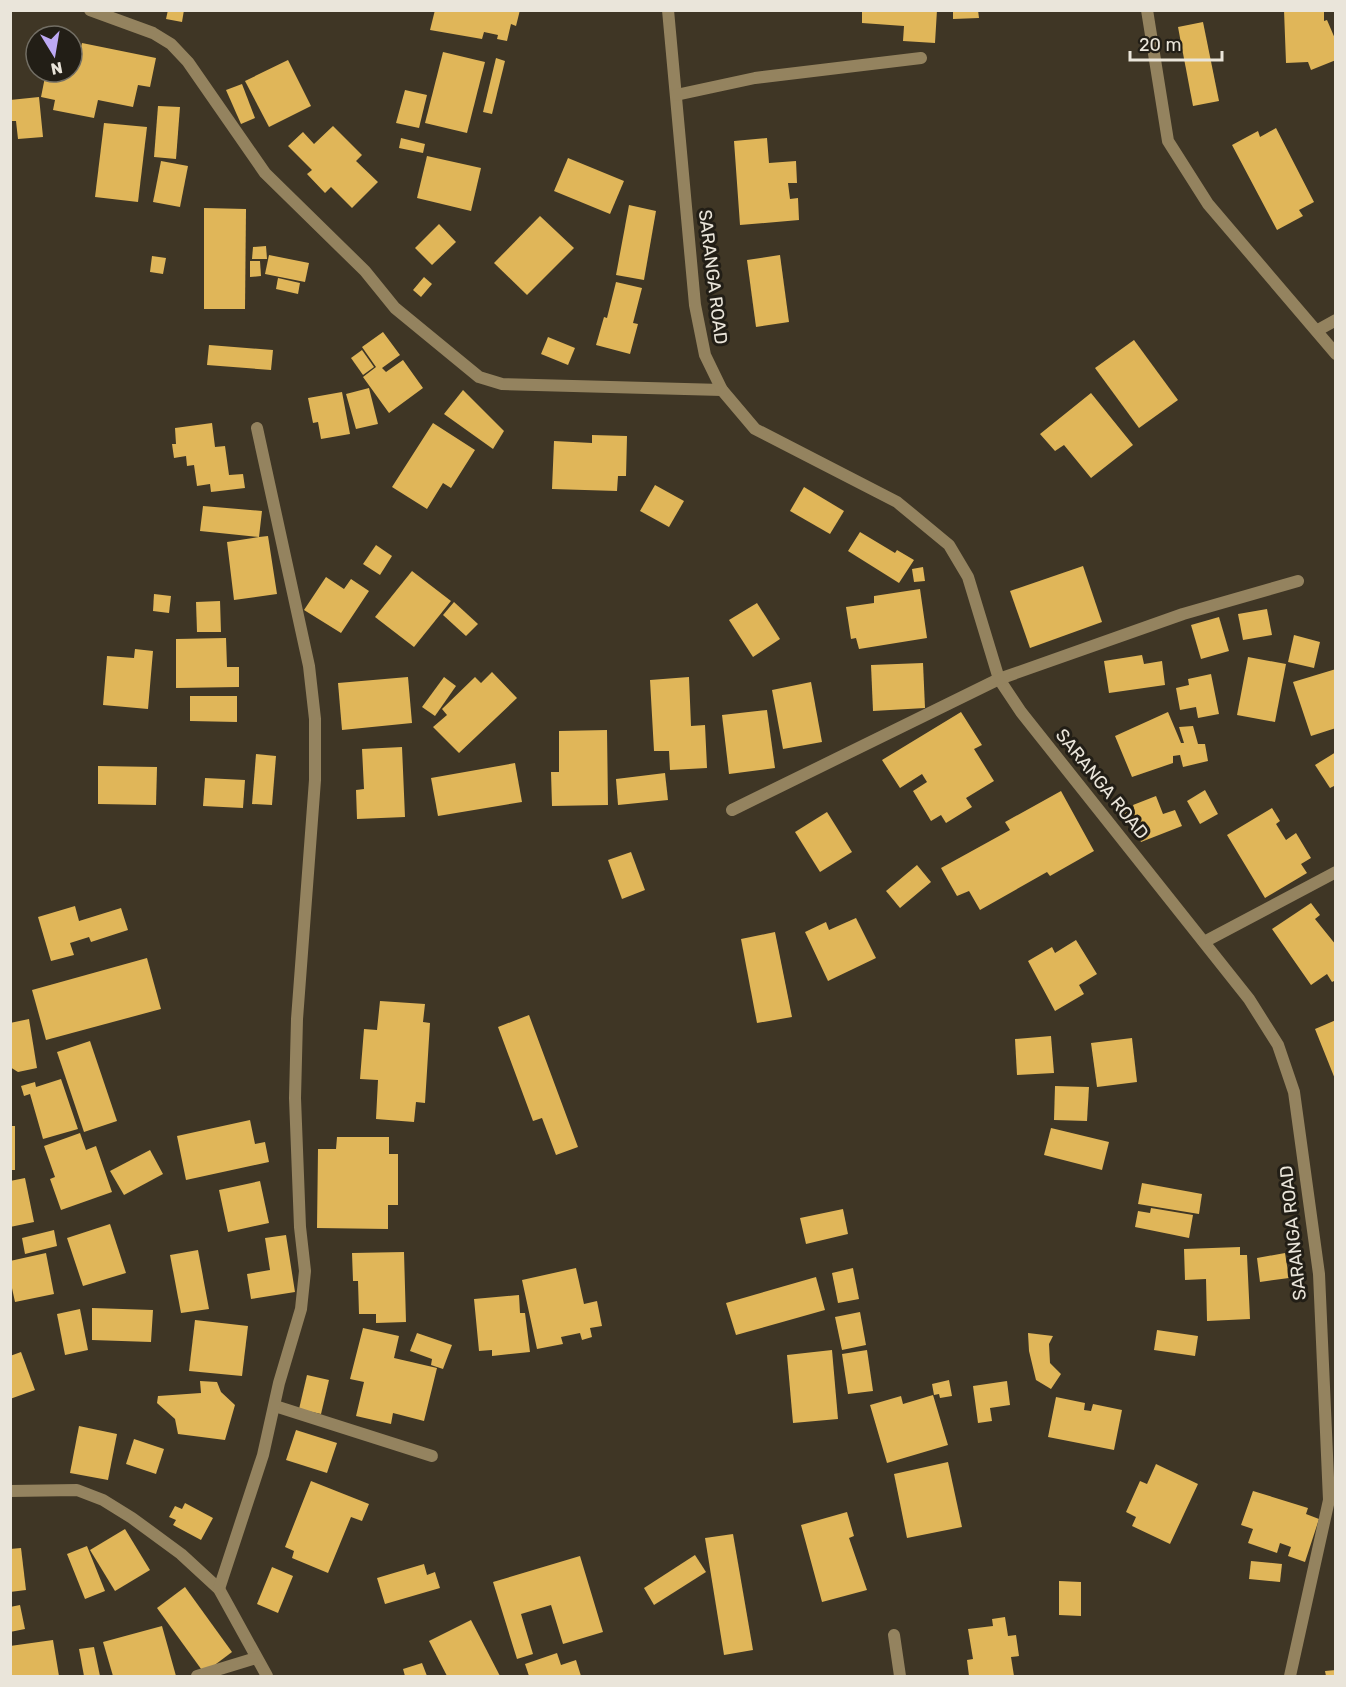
<svg xmlns="http://www.w3.org/2000/svg" width="1346" height="1687" font-family="Rubik,sans-serif">
<style>
.building{fill:#e0b659}
.lines{fill:none;stroke-linecap:round;stroke-linejoin:round}
.minor{stroke:#94835f;stroke-width:12}
.labels{text-anchor:middle;dominant-baseline:central;stroke-width:6;stroke-linejoin:round;paint-order:stroke}
.street-label{font-size:18px;fill:#eae5da;stroke:#221e16}
</style>
<rect width="100%" height="100%" fill="#3f3625"/>
<g class="building">
<path d="M168,10H184L182,22L166,19Z"/>
<path d="M435,10H520L516,26L511,24L507,41L497,39L498,35L484,32L482,39L430,30Z"/>
<path d="M862,10H937L935,43L903,41L904,26L862,23Z"/>
<path d="M953,10H978L979,18L953,19Z"/>
<path d="M1284,10H1324V21L1327,20L1336,41V60L1311,70L1308,62L1286,63Z"/>
<path d="M1203,22L1219,101L1193,106L1178,27Z"/>
<path d="M82,43L156,58L150,87L138,85L133,107L98,100L94,118L53,110L55,100L41,97L46,72H72V49L80,51Z"/>
<path d="M443,52L485,62L467,133L425,123Z"/>
<path d="M496,58L505,61L492,114L483,112Z"/>
<path d="M288,60L311,106L269,127L245,81Z"/>
<path d="M242,84L255,118L241,124L226,90Z"/>
<path d="M405,90L427,95L419,128L396,123Z"/>
<path d="M39,97L43,137L18,139L16,121H10V100Z"/>
<path d="M158,106L180,107L176,159L154,157Z"/>
<path d="M104,123L147,127L138,202L95,197Z"/>
<path d="M333,126L362,155L356,161L378,182L352,208L331,187L325,193L307,174L312,170L288,146L303,132L314,144Z"/>
<path d="M1276,128L1314,202L1299,210L1303,216L1277,230L1232,145L1258,131L1260,137Z"/>
<path d="M401,138L425,144L423,153L399,148Z"/>
<path d="M767,138L769,163L796,161L797,183H788L790,199L798,198L799,220L740,225L734,141Z"/>
<path d="M427,156L481,168L471,211L417,198Z"/>
<path d="M568,158L624,181L610,214L554,191Z"/>
<path d="M161,161L188,166L180,207L153,202Z"/>
<path d="M629,205L656,211L644,280L616,275Z"/>
<path d="M204,208L246,209L245,309H204Z"/>
<path d="M540,216L574,248L527,295L494,263Z"/>
<path d="M439,224L456,242L432,265L415,248Z"/>
<path d="M266,246L267,259H252L253,247Z"/>
<path d="M269,255L309,263L305,282L265,274Z"/>
<path d="M780,255L789,322L756,327L747,260Z"/>
<path d="M152,256L166,258L163,274L150,272Z"/>
<path d="M250,261H260L261,276L250,277Z"/>
<path d="M424,277L432,284L421,297L413,290Z"/>
<path d="M278,278L300,283L298,294L276,289Z"/>
<path d="M616,282L642,288L633,323L638,324L630,354L596,345L604,317L607,318Z"/>
<path d="M383,332L400,355L382,368L386,372L403,360L423,388L389,413L363,377L376,367L362,347Z"/>
<path d="M548,337L575,348L568,365L541,354Z"/>
<path d="M1134,340L1178,400L1139,428L1095,368Z"/>
<path d="M209,345L273,350L271,370L207,365Z"/>
<path d="M362,350L374,367L363,375L351,358Z"/>
<path d="M369,388L378,424L356,429L346,394Z"/>
<path d="M463,390L504,431L493,449L444,414Z"/>
<path d="M342,392L350,434L321,439L318,422L313,423L308,398Z"/>
<path d="M1091,393L1133,445L1091,478L1064,445L1055,451L1040,434Z"/>
<path d="M212,423L215,447L225,446L229,475L243,474L245,488L211,492L210,484L197,486L194,465L187,466L186,456L174,458L172,444H176L175,428Z"/>
<path d="M433,423L475,450L451,488L443,483L427,509L392,487Z"/>
<path d="M592,435L627,436L626,476H618L617,491L552,489L554,441L592,443Z"/>
<path d="M655,485L684,501L669,527L640,511Z"/>
<path d="M804,487L844,511L830,534L790,511Z"/>
<path d="M203,506L262,511L259,537L268,536L277,594L234,600L227,542L259,537L200,531Z"/>
<path d="M860,532L895,553L897,550L914,560L899,583L848,551Z"/>
<path d="M376,545L392,556L380,575L363,564Z"/>
<path d="M1083,566L1102,622L1030,648L1010,591Z"/>
<path d="M923,567L925,581L914,582L912,569Z"/>
<path d="M412,571L451,601L414,647L375,617Z"/>
<path d="M326,577L344,589L351,579L369,591L341,633L304,610Z"/>
<path d="M920,589L927,638L859,649L856,638L851,639L846,607L874,603V596Z"/>
<path d="M154,594L171,596L169,613L153,611Z"/>
<path d="M220,601L221,632H197L196,602Z"/>
<path d="M454,602L478,624L466,636L443,615Z"/>
<path d="M757,603L780,639L753,657L729,620Z"/>
<path d="M1267,609L1272,635L1243,640L1238,614Z"/>
<path d="M1219,617L1229,651L1201,659L1191,625Z"/>
<path d="M1294,635L1320,642L1314,668L1288,662Z"/>
<path d="M226,638L227,667H239V687L176,688V639Z"/>
<path d="M135,649L153,651L148,709L103,705L107,656L134,658Z"/>
<path d="M1142,655L1144,664L1162,661L1165,685L1109,693L1104,661Z"/>
<path d="M1248,657L1286,664L1275,722L1237,715Z"/>
<path d="M923,663L925,708L873,711L871,665Z"/>
<path d="M1336,669V728L1311,736L1293,682Z"/>
<path d="M492,672L517,698L459,753L433,727L447,715L442,709L475,677L481,683Z"/>
<path d="M1211,674L1219,714L1198,718L1196,707L1180,710L1176,688L1189,685L1188,679Z"/>
<path d="M408,677L412,723L342,730L338,683Z"/>
<path d="M444,677L456,686L435,716L422,707Z"/>
<path d="M689,677L691,726L705,725L707,768L670,770L669,751H654L650,680Z"/>
<path d="M811,682L822,742L783,749L772,690Z"/>
<path d="M190,696H237V722L190,721Z"/>
<path d="M767,710L775,768L729,774L722,715Z"/>
<path d="M961,712L982,745L974,749L994,781L966,798L972,807L946,823L941,815L931,821L913,791L927,782L922,774L900,788L882,760Z"/>
<path d="M1168,712L1181,743H1184L1179,727L1193,726L1198,744H1205L1208,761L1183,767L1180,755L1173,756V763L1132,777L1115,736Z"/>
<path d="M607,730L608,805L552,806L551,772H559V731Z"/>
<path d="M402,747L405,817L357,819L356,790L364,789L362,749Z"/>
<path d="M1336,752V785L1330,788L1315,765Z"/>
<path d="M256,754L276,756L272,805L252,804Z"/>
<path d="M515,763L522,802L438,816L431,778Z"/>
<path d="M98,766L157,767L156,805L98,804Z"/>
<path d="M665,773L668,800L618,805L616,779Z"/>
<path d="M205,778L245,780L243,808L203,806Z"/>
<path d="M1205,790L1218,814L1200,824L1187,801Z"/>
<path d="M1061,791L1094,851L1050,876L1047,872L980,910L969,891L957,896L941,868L1010,830L1005,822Z"/>
<path d="M1156,796L1163,814L1175,810L1182,826L1141,842L1135,827L1131,829L1124,812L1134,808L1133,805Z"/>
<path d="M1272,808L1280,821L1276,824L1286,840L1296,833L1311,858L1301,864L1307,873L1265,898L1227,835Z"/>
<path d="M827,812L852,852L820,872L795,832Z"/>
<path d="M631,852L645,890L622,899L608,860Z"/>
<path d="M917,865L931,882L900,908L886,891Z"/>
<path d="M1311,903L1320,915L1315,919L1336,945V980L1332,982L1327,974L1311,985L1272,929Z"/>
<path d="M75,906L79,921L121,908L128,930L91,942L89,937L70,943L74,955L51,961L38,917Z"/>
<path d="M856,918L876,958L828,981L805,932L826,922L829,930Z"/>
<path d="M775,932L792,1017L757,1023L741,939Z"/>
<path d="M1076,940L1097,974L1079,985L1084,994L1055,1011L1028,961L1052,947L1055,953Z"/>
<path d="M147,958L161,1009L46,1040L32,990Z"/>
<path d="M380,1001L425,1004L423,1022L430,1023L425,1103L416,1102L414,1122L376,1119L378,1080L360,1079L364,1029L377,1030Z"/>
<path d="M529,1015L578,1147L556,1155L542,1118L533,1121L498,1027Z"/>
<path d="M29,1019L37,1068L18,1072L10,1067V1023Z"/>
<path d="M1336,1020V1079H1335L1315,1029Z"/>
<path d="M1051,1036L1054,1073L1017,1075L1015,1039Z"/>
<path d="M1132,1038L1137,1082L1097,1087L1091,1043Z"/>
<path d="M90,1041L117,1121L84,1132L57,1052Z"/>
<path d="M61,1079L78,1129L43,1139L30,1094L24,1096L21,1086L35,1082L36,1087Z"/>
<path d="M1055,1086L1089,1087L1087,1121L1054,1120Z"/>
<path d="M250,1120L255,1144L265,1142L269,1162L186,1180L177,1136Z"/>
<rect x="10" y="1126" width="5" height="44"/>
<path d="M1051,1128L1109,1142L1102,1170L1044,1155Z"/>
<path d="M80,1133L86,1150L96,1146L112,1192L61,1210L50,1179L55,1177L44,1146Z"/>
<path d="M337,1137H389V1154H398V1205H388V1229L317,1228L318,1149H336Z"/>
<path d="M150,1150L163,1174L124,1195L110,1171Z"/>
<path d="M25,1178L34,1222L10,1227V1181Z"/>
<path d="M260,1181L269,1223L228,1232L219,1190Z"/>
<path d="M1142,1183L1202,1194L1199,1214L1138,1204Z"/>
<path d="M1151,1208L1193,1215L1189,1238L1135,1227L1138,1211L1150,1213Z"/>
<path d="M843,1209L848,1234L806,1244L800,1218Z"/>
<path d="M110,1224L126,1273L83,1286L67,1238Z"/>
<path d="M54,1230L57,1246L25,1254L22,1238Z"/>
<path d="M286,1235L295,1292L251,1299L247,1274L270,1270L265,1238Z"/>
<path d="M1240,1247V1255H1247L1250,1319L1207,1321L1206,1279L1185,1280L1184,1249Z"/>
<path d="M198,1250L209,1309L181,1313L170,1255Z"/>
<path d="M404,1252L406,1322L376,1323V1314H359L358,1281H353L352,1253Z"/>
<path d="M46,1253L54,1294L15,1302L10,1279V1261Z"/>
<path d="M1285,1253L1289,1278L1260,1282L1257,1258Z"/>
<path d="M576,1268L584,1304L597,1301L602,1326L590,1328L592,1337L582,1340L580,1333L561,1337L563,1344L537,1349L522,1280Z"/>
<path d="M853,1268L859,1299L838,1303L832,1273Z"/>
<path d="M816,1277L825,1310L736,1335L726,1303Z"/>
<path d="M519,1295L520,1313H525L530,1352L492,1356V1350L479,1351L474,1299Z"/>
<path d="M92,1308L153,1310L151,1342L92,1340Z"/>
<path d="M80,1309L88,1350L65,1355L57,1314Z"/>
<path d="M860,1312L866,1345L842,1350L835,1317Z"/>
<path d="M195,1320L248,1326L242,1376L189,1371Z"/>
<path d="M363,1328L399,1336L394,1358L437,1368L424,1421L393,1413L391,1424L356,1416L364,1382L350,1379Z"/>
<path d="M1157,1330L1198,1336L1195,1356L1154,1350Z"/>
<path d="M417,1333L452,1345L443,1369L431,1365L432,1359L410,1351Z"/>
<path d="M1028,1333L1053,1336L1049,1344L1050,1363L1061,1374L1051,1389L1036,1380L1029,1351Z"/>
<path d="M832,1350L838,1419L793,1423L787,1355Z"/>
<path d="M867,1350L873,1391L848,1394L842,1354Z"/>
<path d="M21,1352L35,1390L10,1399V1356Z"/>
<path d="M307,1375L329,1380L321,1414L299,1409Z"/>
<path d="M949,1380L952,1396L940,1398L939,1394L934,1395L932,1384Z"/>
<path d="M200,1381L217,1382L221,1392L235,1405L225,1440L178,1434L175,1419L157,1403L158,1396L201,1393Z"/>
<path d="M1007,1381L1010,1405L990,1408L992,1421L978,1423L973,1386Z"/>
<path d="M933,1395L948,1445L887,1463L870,1405L901,1396L903,1404Z"/>
<path d="M1056,1397L1085,1403L1084,1410L1091,1411L1093,1404L1122,1410L1114,1450L1048,1437Z"/>
<path d="M79,1426L117,1434L108,1480L70,1473Z"/>
<path d="M296,1430L337,1443L327,1473L286,1460Z"/>
<path d="M134,1439L164,1449L156,1474L126,1464Z"/>
<path d="M948,1462L962,1527L907,1538L894,1474Z"/>
<path d="M1156,1464L1198,1484L1170,1544L1132,1526L1136,1517L1126,1512L1140,1481L1147,1484Z"/>
<path d="M311,1481L369,1504L362,1521L351,1517L328,1573L292,1558L294,1551L285,1547Z"/>
<path d="M1253,1491L1308,1508L1306,1514L1319,1519L1305,1562L1288,1556L1291,1547L1280,1543L1277,1553L1248,1543L1253,1529L1241,1525Z"/>
<path d="M185,1503L213,1518L201,1540L173,1525L176,1520L169,1517L175,1506L182,1509Z"/>
<path d="M847,1512L854,1536L849,1538L867,1590L822,1602L801,1525Z"/>
<path d="M125,1529L150,1570L115,1591L90,1550Z"/>
<path d="M733,1534L753,1650L724,1655L705,1538Z"/>
<path d="M87,1546L105,1591L85,1599L67,1554Z"/>
<path d="M21,1548L26,1590L10,1592V1549Z"/>
<path d="M695,1555L706,1572L654,1605L644,1588Z"/>
<path d="M580,1556L603,1632L563,1644L551,1605L521,1614L533,1654L517,1659L493,1582Z"/>
<path d="M1251,1561L1282,1564L1280,1582L1249,1579Z"/>
<path d="M424,1564L427,1575L435,1572L440,1588L385,1604L377,1578Z"/>
<path d="M272,1567L293,1576L278,1613L257,1604Z"/>
<path d="M1059,1581L1081,1582V1616L1059,1615Z"/>
<path d="M185,1587L232,1652L204,1673L157,1608Z"/>
<path d="M20,1605L25,1629L10,1632V1607Z"/>
<path d="M1005,1617L1008,1636L1016,1635L1019,1656L1011,1657L1014,1676H969L967,1660L973,1659L968,1629L993,1626L992,1619Z"/>
<path d="M471,1620L500,1676H447L429,1641Z"/>
<path d="M162,1626L176,1676H113L103,1642Z"/>
<path d="M53,1640L59,1676H10V1646Z"/>
<path d="M94,1647L100,1676H84L79,1649Z"/>
<path d="M557,1653L561,1665L576,1660L581,1676H529L525,1664Z"/>
<path d="M422,1663L427,1676H405L403,1669Z"/>
<path d="M1336,1670V1676H1326L1325,1671Z"/>
</g>
<g class="lines">
<g class="minor">
<path d="M90,10L153,33L171,44L188,62L265,173L365,271L395,308L479,377L502,384L722,390"/>
<path d="M668,10L695,305L705,355L722,390L755,429L897,502L949,545L968,577L999,679L1021,712L1249,999L1278,1045L1294,1092L1319,1274L1329,1500L1290,1676"/>
<path d="M1147,10L1168,141L1208,204L1336,354"/>
<path d="M676,95L755,78L921,58"/>
<path d="M1318,330L1336,320"/>
<path d="M732,810L999,679L1183,614L1298,581"/>
<path d="M1204,942L1336,872"/>
<path d="M275,1406L432,1456"/>
<path d="M10,1491L77,1490L103,1500L132,1518L181,1554L219,1589L267,1676"/>
<path d="M219,1589L263,1455L279,1383L301,1309L305,1271L300,1227L295,1098L297,1019L315,780V719L309,666L257,428"/>
<path d="M894,1635L900,1676"/>
<path d="M197,1676L256,1658"/>
</g>
</g>
<g class="labels">
<g class="street-label">
<text transform="translate(713 277) rotate(83)">SARANGA ROAD</text>
<text transform="translate(1102 784) rotate(51)">SARANGA ROAD</text>
<text transform="translate(1293 1233) rotate(-96)">SARANGA ROAD</text>
</g>
</g>
<rect width="1346" height="1687" fill="none" stroke="#eae5da" stroke-width="24"/>
<g transform="translate(54 54) rotate(169)"><circle r="28" fill="#221e16" stroke="#726e64" stroke-width="1.5"/>
<path d="M0-4.5L10 22L0 15L-10 22Z" fill="#bda9f5"/>
<text y="-9" font-size="16" font-weight="bold" text-anchor="middle" fill="#eae5da">N</text>
</g>
<path d="M1130 51v9h92v-9" fill="none" stroke="#eae5da" stroke-width="3"/>
<text x="1139" y="51" font-size="18" fill="#eae5da" stroke="#221e16" stroke-width="4.5" paint-order="stroke">20 m</text>
</svg>
